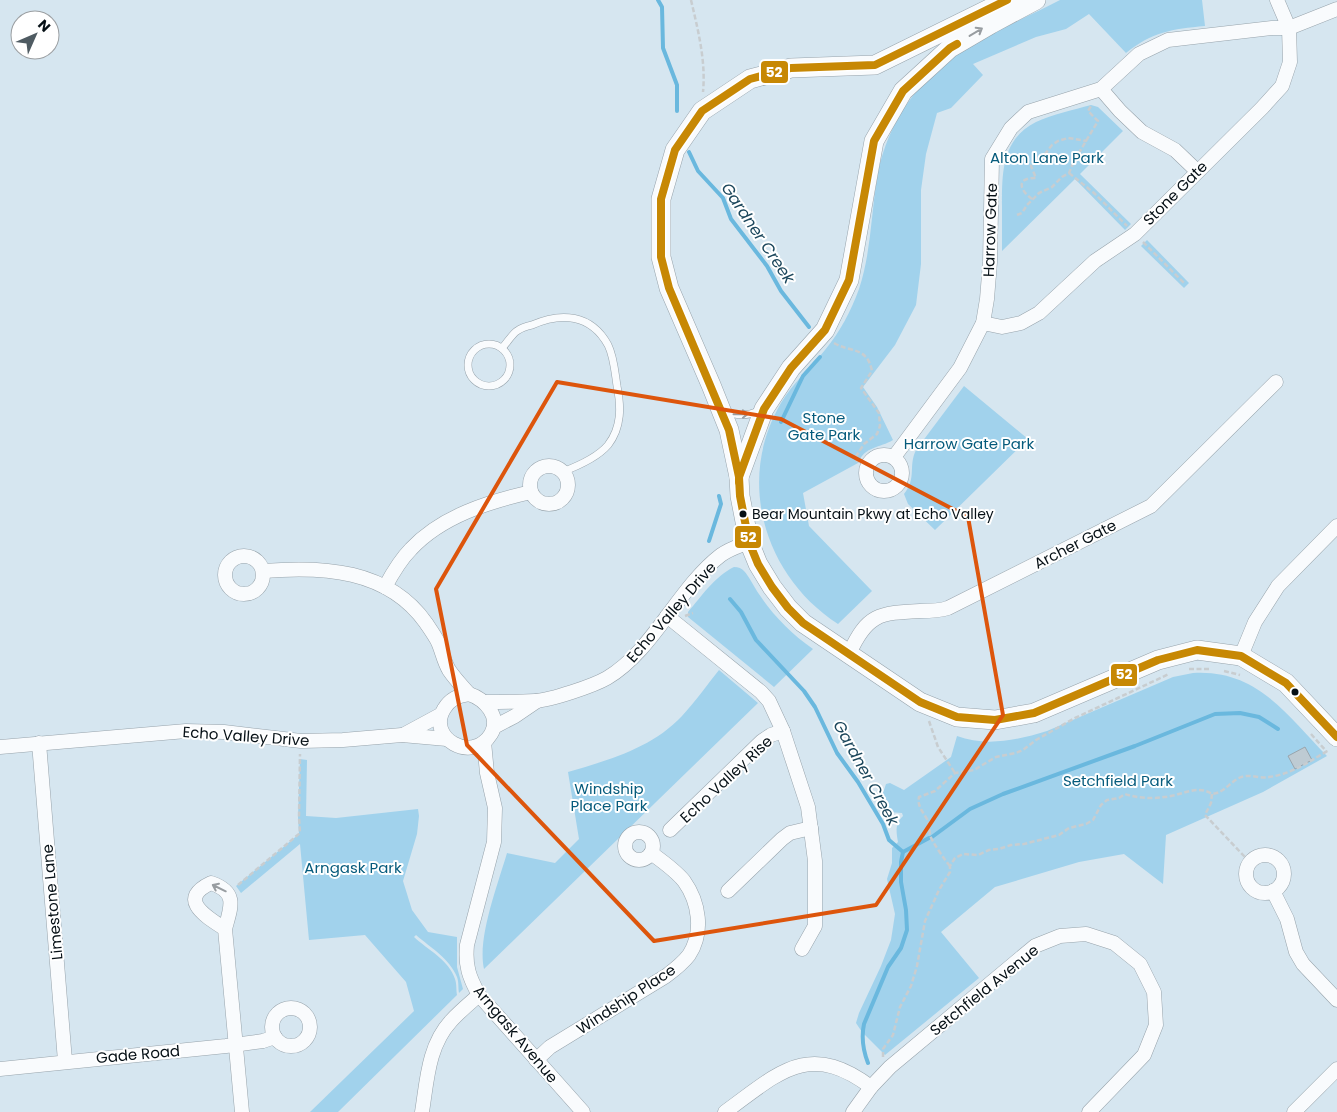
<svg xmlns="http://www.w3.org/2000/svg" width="1337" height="1112" font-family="Poppins,sans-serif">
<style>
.green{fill:#a1d2ec}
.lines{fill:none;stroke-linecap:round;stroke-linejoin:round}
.stream{stroke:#6ab8de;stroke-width:4}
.building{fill:#becbd3;stroke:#99a5ad}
.lane-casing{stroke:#97a3ab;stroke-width:8}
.street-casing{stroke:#97a3ab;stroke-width:15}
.secondary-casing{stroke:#97a3ab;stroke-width:20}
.path{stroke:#c8cdd0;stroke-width:2.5;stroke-dasharray:5 2.5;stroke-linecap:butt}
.lane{stroke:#f9fbfd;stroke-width:7}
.street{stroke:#f9fbfd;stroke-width:14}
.secondary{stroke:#f9fbfd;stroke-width:19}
.bus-1-casing{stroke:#fff;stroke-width:11}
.bus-1{stroke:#c78804;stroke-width:8}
.oneway{stroke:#989da1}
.marked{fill:none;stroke:#dd550c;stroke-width:4;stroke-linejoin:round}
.bus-dot{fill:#061016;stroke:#fff;stroke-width:2}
.labels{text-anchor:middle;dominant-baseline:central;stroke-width:4;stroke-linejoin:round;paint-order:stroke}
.bus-label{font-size:14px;fill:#061016;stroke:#fff;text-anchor:start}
.park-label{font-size:15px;fill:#065b7c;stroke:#fff}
.street-label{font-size:15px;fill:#061016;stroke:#fff}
.water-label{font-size:16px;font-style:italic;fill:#1c475c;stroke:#fff}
.line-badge{stroke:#fff;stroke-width:2}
.badge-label{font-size:14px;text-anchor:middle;font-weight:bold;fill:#fff}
</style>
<rect width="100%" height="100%" fill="#d6e6f0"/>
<g class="green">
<path d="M1060,0H1202L1205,26C1172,29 1152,32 1126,53L1089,14L1066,29L1036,37L973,64L983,75L951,108L937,113L926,154L921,190V264L916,305L895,345L863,387L877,407L893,440C880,448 865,446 858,463L803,493L809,526L872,591L838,624C765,577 735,481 781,403C793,383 810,368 825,350C840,332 851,311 859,289C871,253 871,215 877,178C883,143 900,107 925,82C961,44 1014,24 1060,0Z"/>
<path d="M1091,105L1098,107L1123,131L1080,174L1131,224L1125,230L1075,179L1002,251C1002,236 1002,220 1002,205C1002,172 1002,139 1036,122C1053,114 1073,110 1091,105Z"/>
<path d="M1147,240L1189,283L1184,288L1141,246Z"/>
<path d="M964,386L1028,439L935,530L908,504L904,494C917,478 908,466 916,450Z"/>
<path d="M734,567C743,567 746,573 751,581C766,608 787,631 813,649L774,687L688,617V612C701,597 715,576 734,567Z"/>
<path d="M719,670L758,703L484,969C477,938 498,884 507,853L555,863L579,839L568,772C609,760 652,748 682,716C695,702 707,685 719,670Z"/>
<path d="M1193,673C1257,669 1287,715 1327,756L1263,792L1166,835L1163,884L1124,854L1079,862L995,887L941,932L979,978L885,1055L862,1032L856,1023L859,1013L881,966L891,940L895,914L887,879L892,863V848L898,842C896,831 895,824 903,816L902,813L888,812L883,809L881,799L886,784L890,783L904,790L951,757L957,736C986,747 1018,740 1047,731L1173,677Z"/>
<path d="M300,759L307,760L306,816L336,818L418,809L419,816L417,834L403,881L412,910L428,932L457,937V967L463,989L459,993C458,988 459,982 457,977C449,958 431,948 416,935L414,937C428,950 449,960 455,979C457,985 456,990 457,995L338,1112H310L414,1011L406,982L365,935L309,940L300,844L241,893L236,886L299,834L298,817Z"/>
</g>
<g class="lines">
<g class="stream">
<path d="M658,0L662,7L663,48L677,85V111"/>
<path d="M689,152L698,171L723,198L731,219L767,266L781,291L809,327"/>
<path d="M781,422L803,376L820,357"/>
<path d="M709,541L721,504L719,496"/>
<path d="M730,599L741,612L756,640L804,691L815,707L837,753L858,782L883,824L889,840L903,852L901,862V882L906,910L907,930L901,948L888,967L864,1024C861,1038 863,1050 868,1063"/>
<path d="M932,837L970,809L1003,794L1135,746L1215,714L1240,713L1259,717L1278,729"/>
<path d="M903,852L929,838"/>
</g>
</g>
<path class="building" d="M1305,747L1312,760L1295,769L1288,756Z"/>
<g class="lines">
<g class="lane-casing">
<g id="lane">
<circle cx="489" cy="365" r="21"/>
<path d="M502,348C507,343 512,334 517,331C521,328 527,326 532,325C561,312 591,314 608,345C614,357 615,373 617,386C621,406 622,427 608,445C597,458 578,466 562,472"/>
<path d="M725,410C736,417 747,416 759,411"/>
</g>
</g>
<g class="street-casing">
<g id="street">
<path d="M1101,89L1120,111L1142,132L1175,150L1197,171"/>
<path d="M983,323L1002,327L1021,323L1039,313L1095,261L1135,234L1262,108L1282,86L1290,62L1289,28L1277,0"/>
<circle cx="884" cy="473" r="18"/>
<path d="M894,457L960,368L983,323L987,299L990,262L992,159L1011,128L1028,112L1101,89L1139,54L1168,40L1272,28H1289L1337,9"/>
<circle cx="549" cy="485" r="19"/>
<circle cx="244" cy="575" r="19"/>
<path d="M263,571C322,566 388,569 426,623C430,629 435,636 438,642C442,651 444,662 449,670C455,679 462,686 469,694"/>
<path d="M385,587C392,574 400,560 411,549C442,516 488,502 531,492"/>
<path d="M667,616L761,692L769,701L783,731L808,807L815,861V926L802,949"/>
<path d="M849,654C867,614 879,613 920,611C930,611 939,611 948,608L1151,506L1276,382"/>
<path d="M1241,656L1255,622L1278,586L1337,526"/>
<path d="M469,694C485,699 501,717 491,734C472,765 426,737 444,709C450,699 457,696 469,694Z"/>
<path d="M485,702C502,702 519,702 535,701C551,700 593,686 607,678C654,650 678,588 721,555C729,549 739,546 749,542"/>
<path d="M494,727L515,716L537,701"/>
<path d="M403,735L440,715"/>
<path d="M484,742L487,773L495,808L494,842L467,945C465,966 469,977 479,995L583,1112"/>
<path d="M39,743L65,1061"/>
<path d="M0,747L186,731L224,732L301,741L343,740L402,735L447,739"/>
<path d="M670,830L762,741L771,735L783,731"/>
<circle cx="639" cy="846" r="14"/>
<circle cx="1265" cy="874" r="19"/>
<path d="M728,891L782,839L790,833L811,828"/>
<path d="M1273,891L1287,919L1296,952L1303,964L1337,1000"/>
<path d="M225,929C209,918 175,900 211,883C238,892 231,907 225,929L242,1112"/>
<circle cx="291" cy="1027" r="19"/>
<path d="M536,1060L550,1047L666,976C674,970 683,963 689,955C704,932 699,902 684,881C675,870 662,861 651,853"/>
<path d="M0,1069L226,1046L263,1041L275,1037"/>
<path d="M422,1112C427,1081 428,1046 451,1021C459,1012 470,1003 479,995"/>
<path d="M725,1112C779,1073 808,1040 871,1087"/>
<path d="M853,1112L871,1087L890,1067L1035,946L1060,936L1086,934L1114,943L1140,964L1154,992L1156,1025L1144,1055L1089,1112"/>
<path d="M1294,1112L1337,1069"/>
</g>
</g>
<g class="secondary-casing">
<g id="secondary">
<path d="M1007,0L875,65L791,68L750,79L702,111L675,150L661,199V257L669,288L711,385L729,430L739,477L740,496L749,542L758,564L772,587L788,608L803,623L920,702L957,717L995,720L1034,713L1158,660L1197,650L1241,656L1286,683L1337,737"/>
<path d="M739,477L764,409L791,368L825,330L849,280L874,141L903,91L950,48L991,24L1036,0"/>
</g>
</g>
<g class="path">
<path d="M691,0C698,30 706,61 703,92"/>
<path d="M1069,173L1094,193L1127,226"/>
<path d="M1032,199C1026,195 1015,183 1027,179C1030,178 1033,178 1036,178L1031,166L1032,162L1045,154L1052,145L1058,141L1068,138L1087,141"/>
<path d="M1017,215L1022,213L1027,205L1039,193L1052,187L1062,177L1069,173L1074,161L1098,121L1088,111L1091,106"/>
<path d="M1143,242L1185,284"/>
<path d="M834,343C851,353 867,346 872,371L861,388L879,413L880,426L877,434L864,444L855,458L857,461L868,465"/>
<path d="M685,616L693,613"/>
<path d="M1189,669H1211"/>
<path d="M1224,671L1240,675"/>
<path d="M929,721L938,747L955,773"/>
<path d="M1311,734L1327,752"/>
<path d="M1212,794L1211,803L1205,815L1244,856L1251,861"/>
<path d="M950,866C946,862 931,840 930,835C929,829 930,825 927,819C923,812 917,806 919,797L935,791L955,773L974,770L996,757L1016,753L1023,750L1036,740L1075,718L1169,674"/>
<path d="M238,885L300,833L299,817L300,754"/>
<path d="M883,1057V1049L893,1035L900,1007L911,986L917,966L925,921L939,890L950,872V866L955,858L963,854L978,855L989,850L999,849L1011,845L1024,844L1059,835L1069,828L1086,824L1093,820L1101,805L1107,800L1119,798L1125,794C1137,798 1151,799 1164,797C1181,796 1197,784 1212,794C1224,793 1229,783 1239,778C1248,773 1260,779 1269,777C1292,774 1310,761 1329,750"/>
</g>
<use href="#lane" class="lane"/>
<use href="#street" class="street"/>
<use href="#secondary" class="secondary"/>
<g class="bus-1-casing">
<g id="bus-1">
<path d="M1007,0L875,65L791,68L750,79L702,111L675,150L661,199V257L669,288L729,430L739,477L740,496L749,542L758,564L772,587L788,608L803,623L920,702L957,717L995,720L1034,713L1158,660L1197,650L1241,656L1286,683L1337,737"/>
<path d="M739,482V477L764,409L791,368L825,330L849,280L874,141L903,91L950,48L957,44"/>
</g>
</g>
<use href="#bus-1" class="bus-1"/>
</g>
<defs><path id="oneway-shaft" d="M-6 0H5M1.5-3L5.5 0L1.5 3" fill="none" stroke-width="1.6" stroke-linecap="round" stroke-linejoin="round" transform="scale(1.25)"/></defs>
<g class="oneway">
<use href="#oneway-shaft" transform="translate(976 32) rotate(-31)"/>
<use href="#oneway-shaft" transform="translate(741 414) rotate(-1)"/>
<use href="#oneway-shaft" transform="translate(219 888) rotate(-154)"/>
</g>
<path class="marked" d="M557,382L781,419L968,517L1003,715L876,905L654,941L467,745L436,589Z"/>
<g class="bus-dot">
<circle cx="743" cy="514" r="4.5"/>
<circle cx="1295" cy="692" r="4.5"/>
</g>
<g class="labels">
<g class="bus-label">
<text x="752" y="514">Bear Mountain Pkwy at Echo Valley</text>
</g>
<g class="park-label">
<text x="1047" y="157">Alton Lane Park</text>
<text x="824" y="417">Stone<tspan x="824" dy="17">Gate Park</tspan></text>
<text x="969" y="443">Harrow Gate Park</text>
<text x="1118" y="780">Setchfield Park</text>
<text x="609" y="788">Windship<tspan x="609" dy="17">Place Park</tspan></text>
<text x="353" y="867">Arngask Park</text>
</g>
<g class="street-label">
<text transform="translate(1175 193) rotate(-45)">Stone Gate</text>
<text transform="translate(990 230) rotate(-88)">Harrow Gate</text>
<text transform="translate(1075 544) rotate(-27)">Archer Gate</text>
<text transform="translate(671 612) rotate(-49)">Echo Valley Drive</text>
<text transform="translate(246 736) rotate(4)">Echo Valley Drive</text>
<text transform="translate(726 779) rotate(-43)">Echo Valley Rise</text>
<text transform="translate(52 902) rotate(-95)">Limestone Lane</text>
<text transform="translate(984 990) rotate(-39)">Setchfield Avenue</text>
<text transform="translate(626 999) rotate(-33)">Windship Place</text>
<text transform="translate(516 1034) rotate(50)">Arngask Avenue</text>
<text transform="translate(138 1054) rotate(-5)">Gade Road</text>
</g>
<g class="water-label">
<text transform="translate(758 233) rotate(56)">Gardner Creek</text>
<text transform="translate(866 773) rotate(61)">Gardner Creek</text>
</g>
</g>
<g class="line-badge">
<rect x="760" y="60" width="29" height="24" rx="5" fill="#c78804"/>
<rect x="734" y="525" width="28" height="24" rx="5" fill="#c78804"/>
<rect x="1110" y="663" width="28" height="24" rx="5" fill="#c78804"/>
</g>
<g class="badge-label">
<text x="774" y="77">52</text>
<text x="748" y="542">52</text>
<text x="1124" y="679">52</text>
</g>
<g transform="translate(35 35) rotate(45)"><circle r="24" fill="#ffffff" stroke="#9b9fa2"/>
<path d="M0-4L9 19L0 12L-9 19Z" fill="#4f5b62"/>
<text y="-8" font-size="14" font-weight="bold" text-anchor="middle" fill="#061016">N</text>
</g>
</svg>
